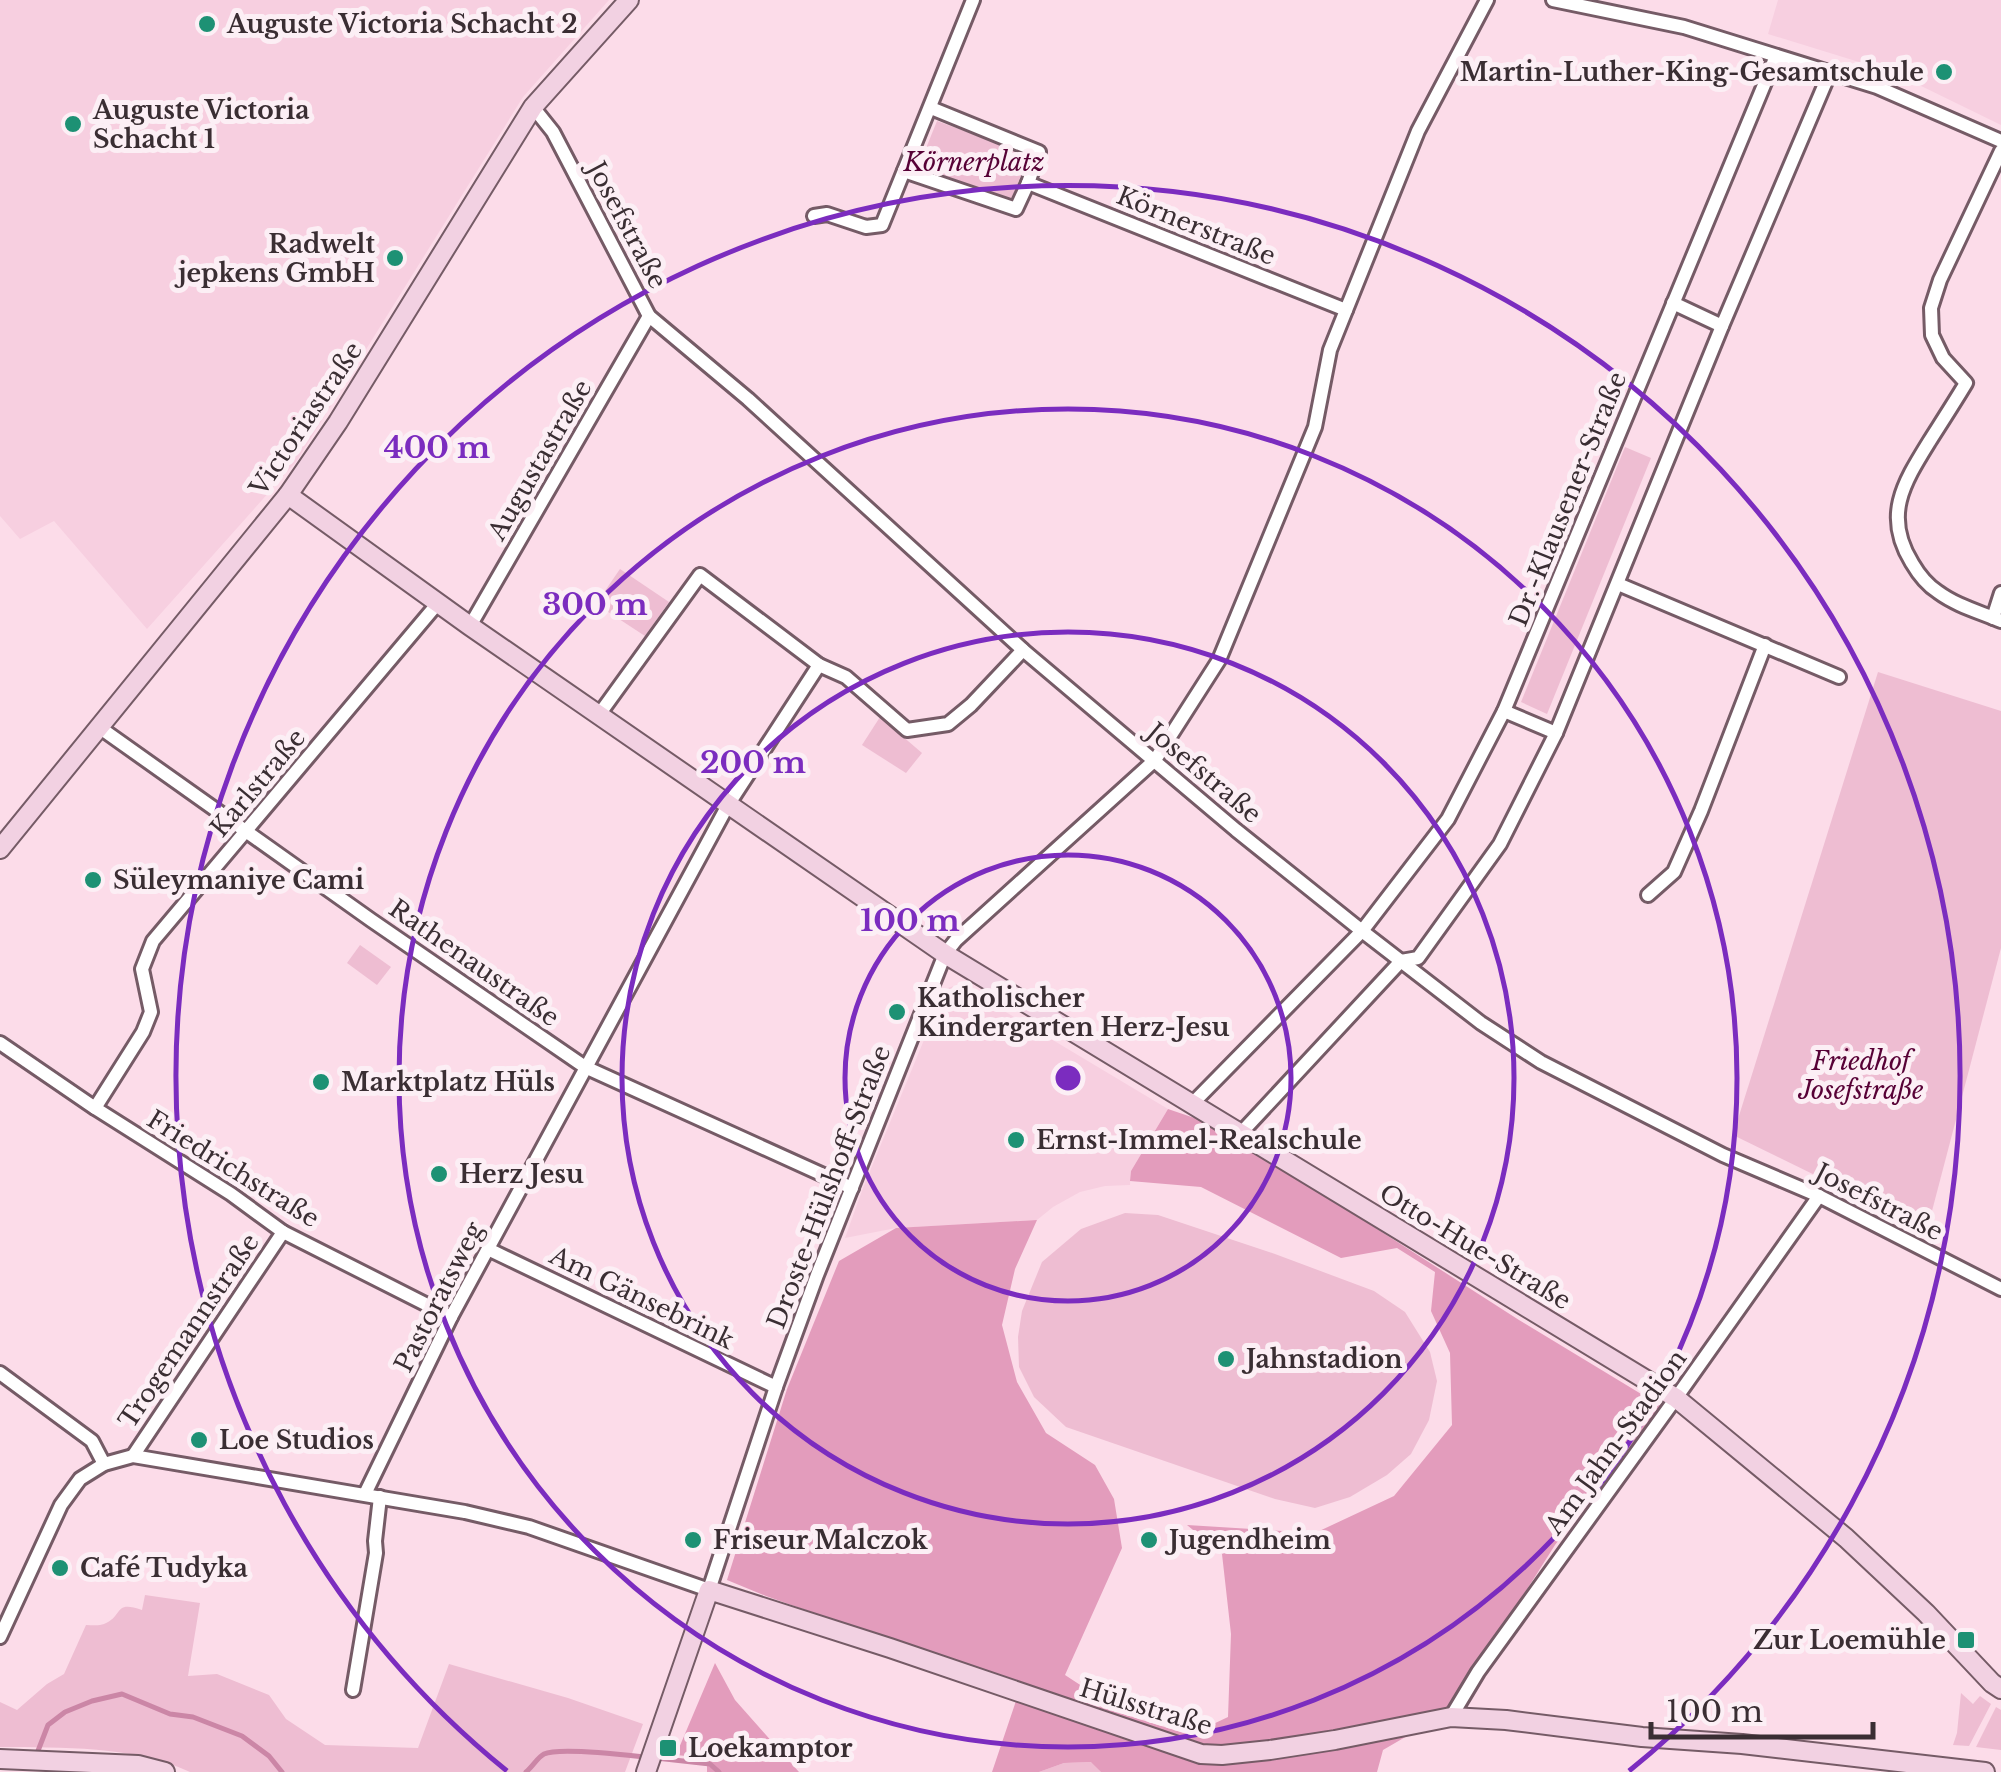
<svg xmlns="http://www.w3.org/2000/svg" width="2001" height="1772" font-family="'Libre Baskerville',serif">
<style>
.built{fill:#f7cfe0}
.green{fill:#eebdd2}
.forest{fill:#e39cbc}
.lines{fill:none;stroke-linecap:round;stroke-linejoin:round}
.stream{stroke:#cb86a6;stroke-width:5}
.street-casing{stroke:#755b66;stroke-width:18}
.secondary-casing{stroke:#755b66;stroke-width:22}
.street{stroke:#fff;stroke-width:12}
.secondary{stroke:#f2d1e2;stroke-width:18}
.ring{fill:none;stroke:#7b2cbf;stroke-width:5}
.poi-dot{fill:#1d9174;stroke:#fceff5;stroke-width:4}
.labels{text-anchor:middle;dominant-baseline:central;stroke-width:10;stroke-linejoin:round;paint-order:stroke}
.poi-label{font-size:25px;font-weight:bold;fill:#3a2e33;stroke:#fceff5;text-anchor:start}
.park-label{font-size:25px;font-style:italic;fill:#570136;stroke:#fceff5}
.street-label{font-size:25px;fill:#3a2e33;stroke:#fceff5}
.centre{fill:#7b2cbf;stroke:#fceff5;stroke-width:5}
.ring-label{font-size:30px;text-anchor:middle;font-weight:bold;fill:#7b2cbf;stroke:#fceff5;stroke-width:10;stroke-linejoin:round;paint-order:stroke}
</style>
<rect width="100%" height="100%" fill="#fcdce9"/>
<g class="built">
<path d="M0,0H609L523,97L296,462L147,629L54,521L20,539L0,516Z"/>
<path d="M1778,0H2001V125L1915,83L1859,62L1768,34Z"/>
<path d="M959,984L1168,1109L1131,1171L1130,1185L1105,1186L1080,1192L1053,1207L1037,1220L896,1228L845,1238L863,1188L945,989Z"/>
</g>
<g class="green">
<path d="M937,121L1030,155L1010,202L918,168Z"/>
<path d="M1625,447L1651,458L1547,714L1521,702Z"/>
<path d="M620,569L669,602L645,636L596,604Z"/>
<path d="M1878,672L2001,711V948L1927,1230L1733,1135Z"/>
<path d="M880,717L922,753L906,773L862,745Z"/>
<path d="M360,945L391,967L377,985L347,963Z"/>
<path d="M1125,1213L1158,1215L1275,1254L1374,1291L1405,1312L1430,1352L1437,1381L1429,1420L1411,1454L1387,1475L1350,1497L1315,1508L1275,1499L1066,1427L1034,1397L1019,1367L1018,1337L1022,1311L1042,1262L1081,1229Z"/>
<path d="M145,1595L200,1603L188,1676L217,1674L269,1695L286,1719L325,1745L418,1748L449,1664L568,1698L643,1724L625,1772H190C132,1745 62,1748 0,1747V1702L17,1710L47,1684L64,1674L86,1625C92,1625 99,1626 104,1624C124,1616 113,1600 142,1610Z"/>
<path d="M1961,1693L1973,1704L1980,1696L1991,1704L1969,1746L1953,1745L1957,1733Z"/>
<path d="M1996,1707L2001,1710V1750L1976,1747Z"/>
<path d="M1092,1762L1101,1772H1039L1064,1763Z"/>
</g>
<g class="forest">
<path d="M1168,1109L1215,1125L1519,1320L1661,1406L1555,1545L1450,1711L1383,1750L1377,1772H1101L1091,1762L1064,1763L1039,1772H992L1021,1686L766,1596L727,1580L787,1389L839,1261L896,1228L1037,1220L1015,1269L1002,1325L1017,1382L1046,1433L1095,1465L1114,1499L1122,1548L1065,1675L1126,1715L1190,1735L1228,1717L1231,1634L1222,1554L1187,1525L1315,1533L1394,1496L1452,1425L1450,1353L1431,1311L1435,1272L1397,1248L1341,1258L1201,1187L1130,1181L1131,1171Z"/>
<path d="M715,1663L735,1700L799,1772H707V1758L676,1755Z"/>
</g>
<g class="lines">
<g class="stream">
<path d="M36,1756L48,1725L65,1712L92,1701L122,1694L170,1714L193,1717L242,1736L269,1756L282,1772"/>
<path d="M656,1758L710,1764L719,1772"/>
<path d="M526,1772C532,1767 538,1757 544,1754C559,1747 626,1755 645,1757"/>
</g>
<g class="street-casing">
<g id="street">
<path d="M1553,0L1684,27L1877,87L2001,141"/>
<path d="M533,107L553,132L649,316L748,399L1023,650L1236,830L1362,931L1481,1023L1541,1062L1723,1155L1819,1196L2001,1289"/>
<path d="M931,108L1039,152L1028,183L1346,310"/>
<path d="M2001,151L1940,280L1931,308L1932,335L1943,358L1966,383C1954,403 1941,423 1929,442C1903,484 1883,516 1912,563C1919,575 1927,585 1938,592C1957,606 1980,612 2001,621"/>
<path d="M904,171L1016,209L1028,183"/>
<path d="M814,216L827,214L866,227L882,225L973,0"/>
<path d="M1673,303L1722,326"/>
<path d="M1618,584L1839,677"/>
<path d="M1993,618L2001,593"/>
<path d="M470,626L649,316"/>
<path d="M819,665L846,677L907,730L948,724L971,705L1023,650"/>
<path d="M1504,711L1556,733"/>
<path d="M99,727L371,920L585,1067L852,1188"/>
<path d="M1648,895L1674,872L1701,811L1765,645"/>
<path d="M0,1043L95,1108L231,1194L283,1232L451,1317"/>
<path d="M1192,1104L1362,931L1448,819L1504,711L1776,56"/>
<path d="M95,1108L143,1032L151,1012L142,969L153,941L438,603"/>
<path d="M1241,1133L1401,961L1418,958L1500,844L1556,733L1722,326L1830,72"/>
<path d="M488,1249L776,1387"/>
<path d="M0,1373L92,1441L104,1464"/>
<path d="M133,1456L283,1232"/>
<path d="M365,1494L451,1317L728,805L819,665L700,575L598,716"/>
<path d="M0,1637L61,1505L80,1479L104,1464L133,1456L465,1512L529,1527L709,1590L776,1387L817,1275L945,954L956,940L1155,760L1219,660L1315,427L1330,350L1418,131L1487,0"/>
<path d="M353,1690L376,1553L375,1541L380,1497"/>
<path d="M1451,1717L1478,1672L1676,1398L1819,1196"/>
</g>
</g>
<g class="secondary-casing">
<g id="secondary">
<path d="M288,495L470,626L945,954L1676,1398L1846,1538L1926,1613L1992,1683L2001,1689"/>
<path d="M0,849L288,495L338,422L533,107L629,0"/>
<path d="M0,1759L138,1765L165,1772"/>
<path d="M646,1772L709,1590L890,1648L1201,1754L1222,1755L1270,1750L1335,1740L1451,1717L1506,1720L1642,1737L1742,1744L1985,1772"/>
</g>
</g>
<use href="#street" class="street"/>
<use href="#secondary" class="secondary"/>
</g>
<g class="ring">
<circle cx="1068" cy="1078" r="223"/>
<circle cx="1068" cy="1078" r="446"/>
<circle cx="1068" cy="1078" r="669"/>
<path d="M507 1771A892 892 0 1 1 1629 1771"/>
</g>
<g class="poi-dot">
<circle cx="207" cy="24" r="10"/>
<circle cx="1944" cy="72" r="10"/>
<circle cx="73" cy="124" r="10"/>
<circle cx="395" cy="258" r="10"/>
<circle cx="93" cy="880" r="10"/>
<circle cx="897" cy="1012" r="10"/>
<circle cx="321" cy="1082" r="10"/>
<circle cx="1016" cy="1140" r="10"/>
<circle cx="439" cy="1174" r="10"/>
<circle cx="1226" cy="1359" r="10"/>
<circle cx="199" cy="1440" r="10"/>
<circle cx="693" cy="1540" r="10"/>
<circle cx="1149" cy="1540" r="10"/>
<circle cx="60" cy="1568" r="10"/>
<rect x="1956" y="1630" width="20" height="20" rx="5"/>
<rect x="658" y="1738" width="20" height="20" rx="5"/>
</g>
<g class="labels">
<g class="poi-label">
<text x="227" y="24">Auguste Victoria Schacht 2</text>
<text x="1924" y="72" text-anchor="end">Martin-Luther-King-Gesamtschule</text>
<text x="93" y="110">Auguste Victoria<tspan x="93" dy="29">Schacht 1</tspan></text>
<text x="375" y="244" text-anchor="end">Radwelt<tspan x="375" dy="29">jepkens GmbH</tspan></text>
<text x="113" y="880">Süleymaniye Cami</text>
<text x="917" y="998">Katholischer<tspan x="917" dy="29">Kindergarten Herz-Jesu</tspan></text>
<text x="341" y="1082">Marktplatz Hüls</text>
<text x="1036" y="1140">Ernst-Immel-Realschule</text>
<text x="459" y="1174">Herz Jesu</text>
<text x="1246" y="1359">Jahnstadion</text>
<text x="219" y="1440">Loe Studios</text>
<text x="713" y="1540">Friseur Malczok</text>
<text x="1169" y="1540">Jugendheim</text>
<text x="80" y="1568">Café Tudyka</text>
<text x="1946" y="1640" text-anchor="end">Zur Loemühle</text>
<text x="688" y="1748">Loekamptor</text>
</g>
<g class="park-label">
<text x="974" y="162">Körnerplatz</text>
<text x="1861" y="1061">Friedhof<tspan x="1861" dy="29">Josefstraße</tspan></text>
</g>
<g class="street-label">
<text transform="translate(627 225) rotate(62)">Josefstraße</text>
<text transform="translate(1196 226) rotate(22)">Körnerstraße</text>
<text transform="translate(306 419) rotate(-56)">Victoriastraße</text>
<text transform="translate(540 460) rotate(-60)">Augustastraße</text>
<text transform="translate(1568 499) rotate(-68)">Dr.-Klausener-Straße</text>
<text transform="translate(1204 773) rotate(40)">Josefstraße</text>
<text transform="translate(258 783) rotate(-50)">Karlstraße</text>
<text transform="translate(474 963) rotate(35)">Rathenaustraße</text>
<text transform="translate(233 1169) rotate(32)">Friedrichstraße</text>
<text transform="translate(829 1187) rotate(-69)">Droste-Hülshoff-Straße</text>
<text transform="translate(1879 1202) rotate(27)">Josefstraße</text>
<text transform="translate(1475 1247) rotate(31)">Otto-Hue-Straße</text>
<text transform="translate(439 1297) rotate(-63)">Pastoratsweg</text>
<text transform="translate(642 1298) rotate(26)">Am Gänsebrink</text>
<text transform="translate(189 1331) rotate(-56)">Trogemannstraße</text>
<text transform="translate(1616 1442) rotate(-54)">Am Jahn-Stadion</text>
<text transform="translate(1146 1707) rotate(17)">Hülsstraße</text>
</g>
</g>
<circle cx="1068" cy="1078" r="15" class="centre"/>
<g class="ring-label">
<text x="437" y="458">400 m</text>
<text x="595" y="615">300 m</text>
<text x="753" y="773">200 m</text>
<text x="910" y="931">100 m</text>
</g>
<path d="M1651 1722v15h222v-15" fill="none" stroke="#3a2e33" stroke-width="5"/>
<text x="1666" y="1722" font-size="30" fill="#3a2e33" stroke="#fceff5" stroke-width="8" paint-order="stroke">100 m</text>
</svg>
